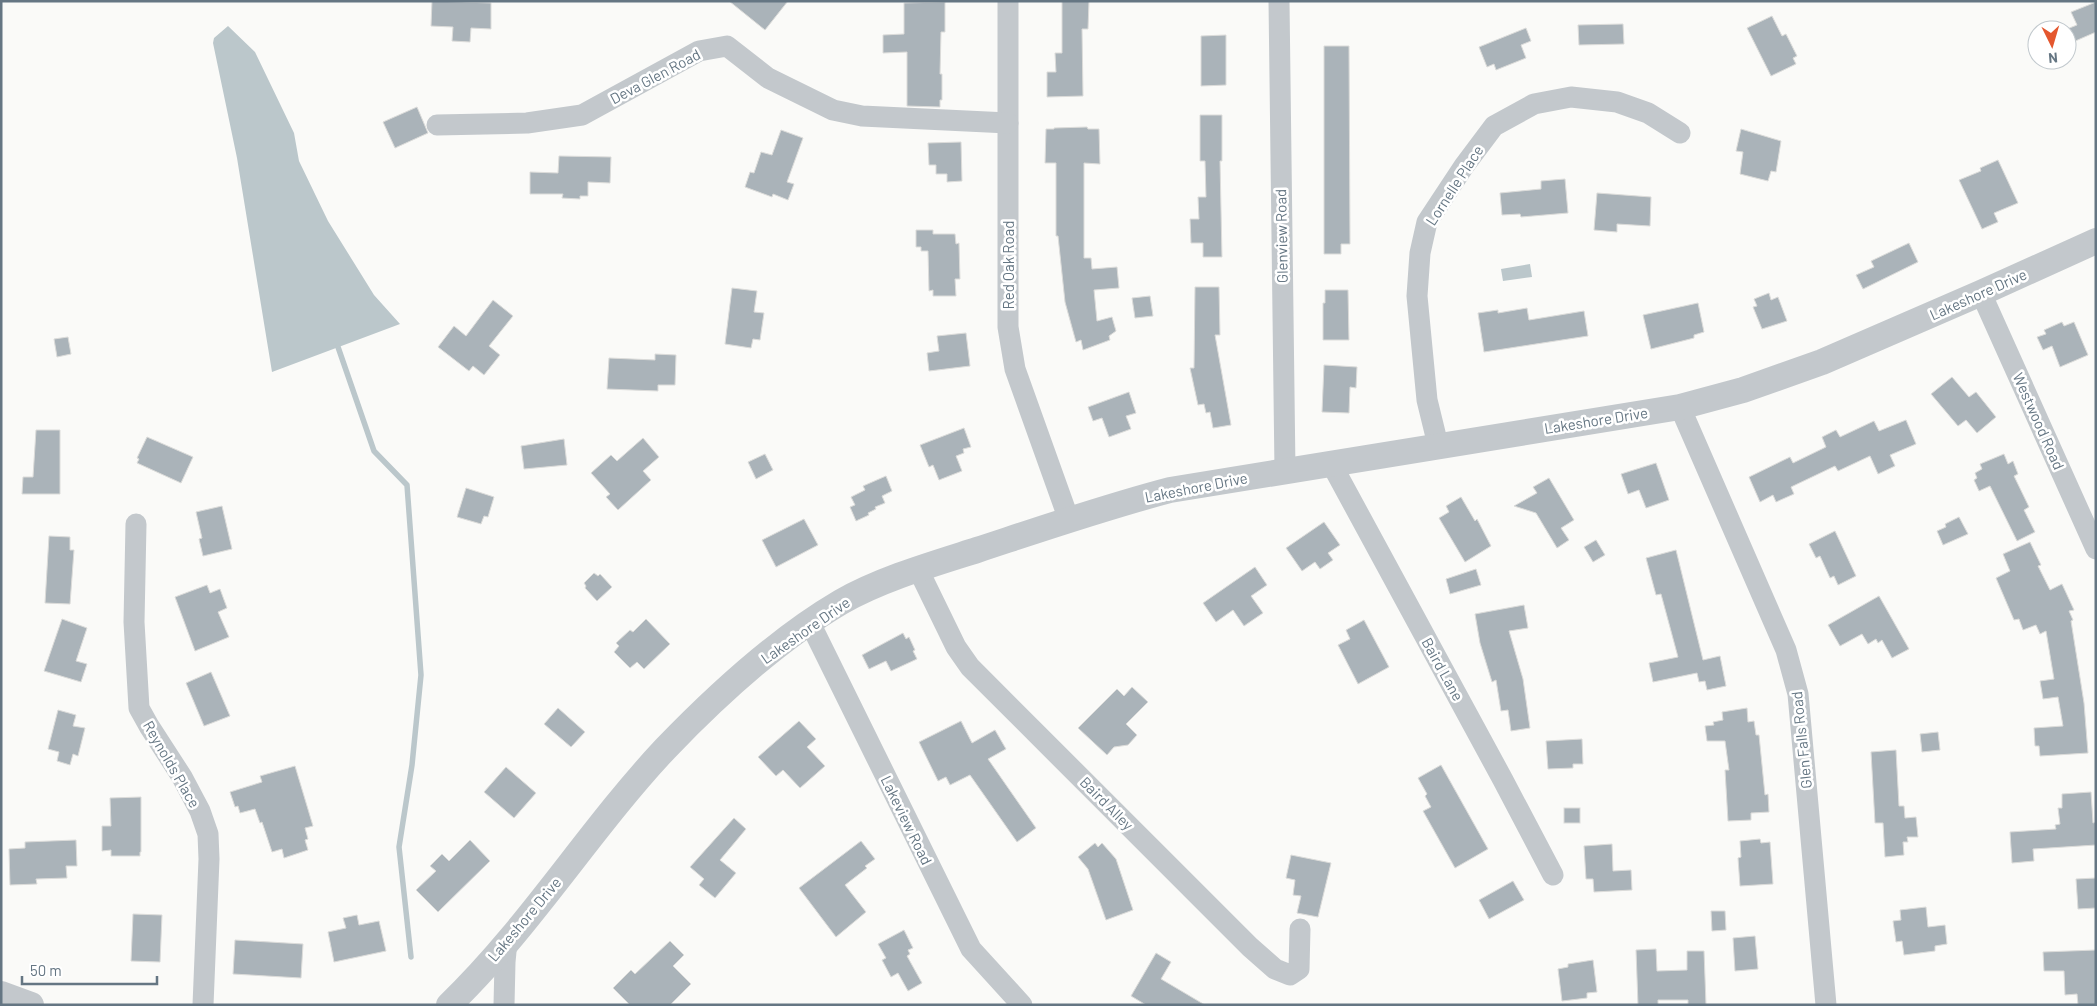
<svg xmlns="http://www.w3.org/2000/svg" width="2097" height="1006" font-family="Barlow,sans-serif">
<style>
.water{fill:#bbc7cb}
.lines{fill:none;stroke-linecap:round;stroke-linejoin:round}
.stream{stroke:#bbc7cb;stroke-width:5.5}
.building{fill:#aab3b9;stroke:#dcdcda}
.minor{stroke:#c3c8cc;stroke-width:21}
.tertiary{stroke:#c3c8cc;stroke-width:26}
.labels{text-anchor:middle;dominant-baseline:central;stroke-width:5;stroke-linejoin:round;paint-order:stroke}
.street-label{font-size:15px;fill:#657683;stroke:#fff}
</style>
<rect width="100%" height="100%" fill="#fafaf8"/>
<g class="water">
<path d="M228,26L255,52L294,133L299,161L328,221L374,295L400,324L272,372L237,158L213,43L214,38Z"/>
<path d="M1530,264L1532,277L1503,281L1501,269Z"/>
</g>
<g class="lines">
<path class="stream" d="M338,347L374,451L407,485L421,675L412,765L399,847L411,957"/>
</g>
<g class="building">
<path d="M432,1L491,3V29L471,28L470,42L452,41L453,27L431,26Z"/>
<path d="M729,1H788L765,30Z"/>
<path d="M1062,1H1089L1088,29H1082L1083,96L1047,97V72H1056L1055,53H1062Z"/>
<path d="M945,2V32H941L940,74H942V100H940V107L907,106V52L883,53V35L904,34V3Z"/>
<path d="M2096,2V32L2073,42L2067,29L2077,25L2071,12Z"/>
<path d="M1772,16L1782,36L1786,34L1797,56L1793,58L1796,64L1771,76L1747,28Z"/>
<path d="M1623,24L1624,44L1579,45L1578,25Z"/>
<path d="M1526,28L1531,41L1521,45L1526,58L1496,70L1494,64L1487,67L1479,47Z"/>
<path d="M1226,35V85L1201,86V36Z"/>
<path d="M1324,46H1349L1350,244H1341V254H1324Z"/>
<path d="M417,107L428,133L395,148L383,122Z"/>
<path d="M1200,115H1222V161H1220L1222,257H1203V243H1191L1190,219H1199L1198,197H1206L1205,161H1200Z"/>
<path d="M1087,127L1088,129H1099L1100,164L1084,163V258H1091L1092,269L1117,267L1119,288L1094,290L1097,321L1112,317L1116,331L1109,336L1110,340L1083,350L1081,340L1076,342L1065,302L1058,236H1056V163H1045L1046,129H1054V128Z"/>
<path d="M1741,129L1781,141L1776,172L1771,171L1768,181L1740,174L1743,152L1736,151Z"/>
<path d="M781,130L803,138L787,182L794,184L788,200L773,194L772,197L745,187L750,172L754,173L761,152L772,155Z"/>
<path d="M961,142L962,181L947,182V174H936V165H929L928,143Z"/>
<path d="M559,156L611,157L610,183L588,182V196H580V199L562,198L563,194H530V172L558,173Z"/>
<path d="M1998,160L2018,203L1994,213L1998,222L1982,229L1959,180L1981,171L1980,168Z"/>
<path d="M1565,179L1568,213L1521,217L1520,214L1502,215L1500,193L1541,189V181Z"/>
<path d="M1597,193L1651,197L1650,226L1617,224V232L1594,230Z"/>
<path d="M916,230H933V234H955L956,244L959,243L960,279H955L956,296H933V290L929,291L928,251H921V247H916Z"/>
<path d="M1909,243L1918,262L1863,289L1856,275L1874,267L1871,261Z"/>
<path d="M1195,287H1219L1220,335H1215L1231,425L1213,428L1210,412L1206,413L1204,404L1198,405L1190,368H1194Z"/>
<path d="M732,288L757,291L754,312L764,313L760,340L753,339L751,348L725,344Z"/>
<path d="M1325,290H1348L1349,340H1323V303H1325Z"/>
<path d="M1769,293L1771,300L1778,297L1787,321L1762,329L1753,307L1757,306L1754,299Z"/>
<path d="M1150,296L1153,316L1135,318L1132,298Z"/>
<path d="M493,300L513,316L489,346L500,355L484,375L473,366L469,371L438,347L454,326L466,336Z"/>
<path d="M1698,303L1704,332L1694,335V338L1651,349L1643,315Z"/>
<path d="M1527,308L1529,320L1584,311L1588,336L1484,352L1478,313L1498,310V313Z"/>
<path d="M2062,322L2064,326L2074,322L2088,355L2060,367L2052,346L2043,350L2037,337L2046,334L2044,330Z"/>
<path d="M966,333L970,366L929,371L927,353L939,351L937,336Z"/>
<path d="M68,337L71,354L57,357L54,339Z"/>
<path d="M655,354L676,355L675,385H658V391L607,389L609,358L655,360Z"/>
<path d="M1324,365L1357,367L1356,388L1350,387L1349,413L1322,412Z"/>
<path d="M1952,377L1969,397L1976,392L1996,417L1977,433L1966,420L1958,426L1931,394Z"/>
<path d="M1129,392L1136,413L1126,416L1131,429L1109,437L1102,418L1093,421L1088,407Z"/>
<path d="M1906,420L1916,444L1890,455L1895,466L1878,474L1870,456L1838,471L1835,466L1791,487L1794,494L1776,502L1773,495L1760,502L1749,477L1790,457L1793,463L1826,447L1822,437L1836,430L1840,437L1874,421L1879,431Z"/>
<path d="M964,428L971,447L963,449L964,453L956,456L962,471L939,480L933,465L929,467L920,445Z"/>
<path d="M36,430H60V494H22L23,477H33Z"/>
<path d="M147,437L193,457L181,483L137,463L139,459L137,458Z"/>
<path d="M643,438L659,457L643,471L651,480L618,510L606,497L610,494L591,473L611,455L617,461Z"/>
<path d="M564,439L567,465L524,469L521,446Z"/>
<path d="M765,454L773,470L756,479L748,462Z"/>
<path d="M2004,454L2008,464L2013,461L2018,474L2014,476L2029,507L2024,510L2035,532L2017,541L1990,486L1979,491L1974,480L1977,478L1975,473L1982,469L1980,464Z"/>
<path d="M1656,463L1669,500L1646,508L1639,490L1628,494L1621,474Z"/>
<path d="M886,476L892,491L882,496L885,503L875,507L876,509L868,513L869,515L856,521L850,507L855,505L851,497L865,490L863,486Z"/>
<path d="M1549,478L1574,520L1561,528L1569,540L1557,548L1536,513L1514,506L1537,493L1533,487Z"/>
<path d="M466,488L494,497L488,517L484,516L481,524L457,517Z"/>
<path d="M1461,497L1475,521L1477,519L1491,546L1465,562L1439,518L1449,512L1446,506Z"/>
<path d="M222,506L232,549L203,556L199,539L202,538L196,512Z"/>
<path d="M1959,517L1968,534L1943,545L1937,531L1946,527L1945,524Z"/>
<path d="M804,519L818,545L776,567L762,540Z"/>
<path d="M1324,522L1340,545L1328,553L1333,560L1320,569L1315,562L1302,571L1286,548Z"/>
<path d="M1835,531L1856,576L1838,585L1834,576L1830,578L1820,556L1816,558L1809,544Z"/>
<path d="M49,536L70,537V550H74L70,604L45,603Z"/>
<path d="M1596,540L1605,555L1593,562L1584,547Z"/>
<path d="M2030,542L2041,565L2038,566L2050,590L2062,584L2074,610L2069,611L2073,620L2071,621L2084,703L2088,753L2040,756L2039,746H2035L2034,728L2063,726L2058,697L2043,699L2040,681L2054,679L2046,631L2040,634L2036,625L2023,630L2019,619L2014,620L1996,578L2010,571L2003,554Z"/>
<path d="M1676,550L1703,660L1720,656L1726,686L1707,690L1705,681L1699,682L1697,673L1653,682L1649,663L1678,657L1661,594L1656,595L1646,558Z"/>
<path d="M1255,567L1267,585L1251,596L1263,613L1244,626L1233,610L1216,622L1203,603Z"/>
<path d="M1476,569L1481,585L1450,594L1446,579Z"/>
<path d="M594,573L598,576L600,574L612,587L597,601L585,588L586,586L584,583Z"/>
<path d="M207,585L210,593L220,589L227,608L218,612L229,637L195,651L175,597Z"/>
<path d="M1879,596L1909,649L1892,658L1882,640L1878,643L1876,639L1868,644L1862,634L1840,646L1828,625Z"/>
<path d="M1524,605L1528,628L1509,631L1523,679L1530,728L1511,731L1508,710L1501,711L1496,680L1492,682L1480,643L1475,614Z"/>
<path d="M62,619L87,628L76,661L87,664L81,682L44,671Z"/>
<path d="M646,619L670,644L644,669L637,662L630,668L614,652L619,646L616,643L630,630L633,632Z"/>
<path d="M1364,620L1389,667L1358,684L1338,645L1350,639L1346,630Z"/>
<path d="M903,633L906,639L909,637L915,650L913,651L917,659L891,671L886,661L869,669L862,655Z"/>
<path d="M211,672L230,716L204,726L186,683Z"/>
<path d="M1132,687L1148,702L1126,724L1137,735L1128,745L1114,747L1107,755L1078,728L1117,689L1124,696Z"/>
<path d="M558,708L585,732L571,747L544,724Z"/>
<path d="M1747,708L1748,722L1754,721L1756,735H1759L1765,795L1768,794L1769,812L1751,813V820L1728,821L1725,770H1729L1725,741H1707L1705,726L1714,725L1713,722L1723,720L1722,712Z"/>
<path d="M58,710L76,715L73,726L85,728L78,756L73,754L70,765L57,761L59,752L48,749Z"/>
<path d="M799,721L816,739L807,747L825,766L800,788L783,770L776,776L758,757Z"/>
<path d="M961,721L972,743L995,730L1006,749L988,759L1036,828L1017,842L970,775L950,785L946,777L938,781L919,742Z"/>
<path d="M1938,732L1940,750L1922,752L1920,734Z"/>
<path d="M1582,739L1583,764H1573V768L1548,769L1546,741Z"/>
<path d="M1896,750L1899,806H1904L1905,818L1916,817L1918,837H1907L1908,842H1903L1904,855L1885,857L1883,823H1875L1871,752Z"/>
<path d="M1441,765L1488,849L1455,868L1423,811L1431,807L1425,796L1427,794L1418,778Z"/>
<path d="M295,766L313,826L305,828L308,839L305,840L308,850L284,858L282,849L272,852L262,822L260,823L255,809L240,813L238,806L235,807L230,792L262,782L260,776Z"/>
<path d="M506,767L536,793L514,818L484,792Z"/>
<path d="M2091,792L2093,823L2096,822V845L2033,849L2034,861L2012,863L2010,832L2056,829L2055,825L2060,824L2058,808H2062V794Z"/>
<path d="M141,797V852H140V856H111V850L102,851V826H111L110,798Z"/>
<rect x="1564" y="808" width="16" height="15"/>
<path d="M734,818L746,829L720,860L736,873L715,898L699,885L704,879L690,867Z"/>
<path d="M1760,839L1761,843L1770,842L1773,884L1740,886L1738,858L1741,857L1740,841Z"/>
<path d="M76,840L77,866H66L67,878L36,879L37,884L10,885L9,849L25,848V842Z"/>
<path d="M470,840L490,861L438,912L416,890L436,871L430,866L442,854L449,861Z"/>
<path d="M861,841L875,859L865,866L867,868L845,885L866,912L836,937L799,888Z"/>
<path d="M1095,843L1098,847L1102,843L1116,859L1133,910L1106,920L1088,869L1078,857Z"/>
<path d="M1612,844L1613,871L1631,870L1632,890L1594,892L1593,879H1586L1584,846Z"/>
<path d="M1291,855L1331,863L1318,917L1297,913L1301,896L1293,895L1295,880L1286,878Z"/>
<path d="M2096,878V908L2078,909L2076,879Z"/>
<path d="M1513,881L1524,900L1489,919L1479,900Z"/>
<path d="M1926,907L1928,927L1945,925L1947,944L1935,946V951L1904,955L1902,941L1896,942L1893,921L1901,920L1900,910Z"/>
<path d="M1711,911H1725L1726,930L1712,931Z"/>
<path d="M133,914L162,915L160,962L131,961Z"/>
<path d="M357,915L359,925L379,921L386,951L334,962L328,932L346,928L343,918Z"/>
<path d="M904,930L913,948L908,950L910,954L907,956L922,983L908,991L898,973L891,977L882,960L886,958L878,944Z"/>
<path d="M1755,936L1758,969L1735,971L1733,938Z"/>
<path d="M235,940L303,944L301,978L233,974Z"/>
<path d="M670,941L684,955L673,966L691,984L670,1005H630L613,988L631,970L635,974Z"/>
<path d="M1656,949L1657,971L1687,970V951H1704L1706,1005H1688V1000H1658V1005H1638L1636,950Z"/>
<path d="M2096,950V1005H2078L2077,994L2065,995L2064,971H2044L2043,952Z"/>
<path d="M1156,953L1171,962L1161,979L1205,1005H1146L1131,996Z"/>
<path d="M1593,960L1597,992L1587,993V998L1562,1001L1558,969L1568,967V964Z"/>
</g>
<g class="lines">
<g class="minor">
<path d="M1008,1V327L1015,369L1069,520"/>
<path d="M1279,1L1285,471"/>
<path d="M437,125L527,123L582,115L699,51L727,46L768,78L833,110L862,116L1008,123"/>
<path d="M1981,293L2096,549"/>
<path d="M1680,407L1786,650L1798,694L1826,1005"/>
<path d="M1438,445L1427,400L1417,296L1420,253L1427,222L1464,166L1494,126L1534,104L1571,97L1617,102L1648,113L1680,133"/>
<path d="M1332,465L1503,780L1553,875"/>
<path d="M136,524L134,622L139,708L149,726L182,777L200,811L208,834L209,859L203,1005"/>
<path d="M918,569L956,647L970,667L1250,947L1275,969L1290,975L1299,969L1300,929"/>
<path d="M810,623L971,949L1022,1005"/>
<path d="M504,1005L505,962L507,941"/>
</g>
<g class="tertiary">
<path d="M1,994L31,1005"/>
<path d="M449,1005C530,927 589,830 665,749C715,697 778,639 841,602C881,579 933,564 977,550C1041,529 1105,507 1170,490L1680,407L1743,390L1822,362L1981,293L2096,241"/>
</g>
</g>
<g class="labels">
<g class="street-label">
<text transform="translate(655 76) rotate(-28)">Deva Glen Road</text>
<text transform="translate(1454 185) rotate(-57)">Lornelle Place</text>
<text transform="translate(1281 236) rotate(-91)">Glenview Road</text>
<text transform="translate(1008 265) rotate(-90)">Red Oak Road</text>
<text transform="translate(1978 294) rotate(-24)">Lakeshore Drive</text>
<text transform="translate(1596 420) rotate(-9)">Lakeshore Drive</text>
<text transform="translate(2039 421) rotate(66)">Westwood Road</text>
<text transform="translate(1196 487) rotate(-11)">Lakeshore Drive</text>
<text transform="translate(805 630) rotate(-35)">Lakeshore Drive</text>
<text transform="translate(1443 669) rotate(61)">Baird Lane</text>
<text transform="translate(1801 740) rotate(-96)">Glen Falls Road</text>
<text transform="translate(172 764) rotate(60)">Reynolds Place</text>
<text transform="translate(1107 803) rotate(45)">Baird Alley</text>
<text transform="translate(907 820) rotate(64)">Lakeview Road</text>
<text transform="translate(524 919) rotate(-50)">Lakeshore Drive</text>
</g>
</g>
<rect width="2097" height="1006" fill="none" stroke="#657683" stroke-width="5"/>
<g transform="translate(2052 45) rotate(175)"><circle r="24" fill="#ffffff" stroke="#c1c8cd"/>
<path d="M0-4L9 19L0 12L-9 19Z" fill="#e4572e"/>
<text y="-8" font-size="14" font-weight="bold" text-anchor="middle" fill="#657683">N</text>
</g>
<path d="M22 976v8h135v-8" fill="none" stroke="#657683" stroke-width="2.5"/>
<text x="30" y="976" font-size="15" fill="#657683" stroke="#ffffff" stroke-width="4" paint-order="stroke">50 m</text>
</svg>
